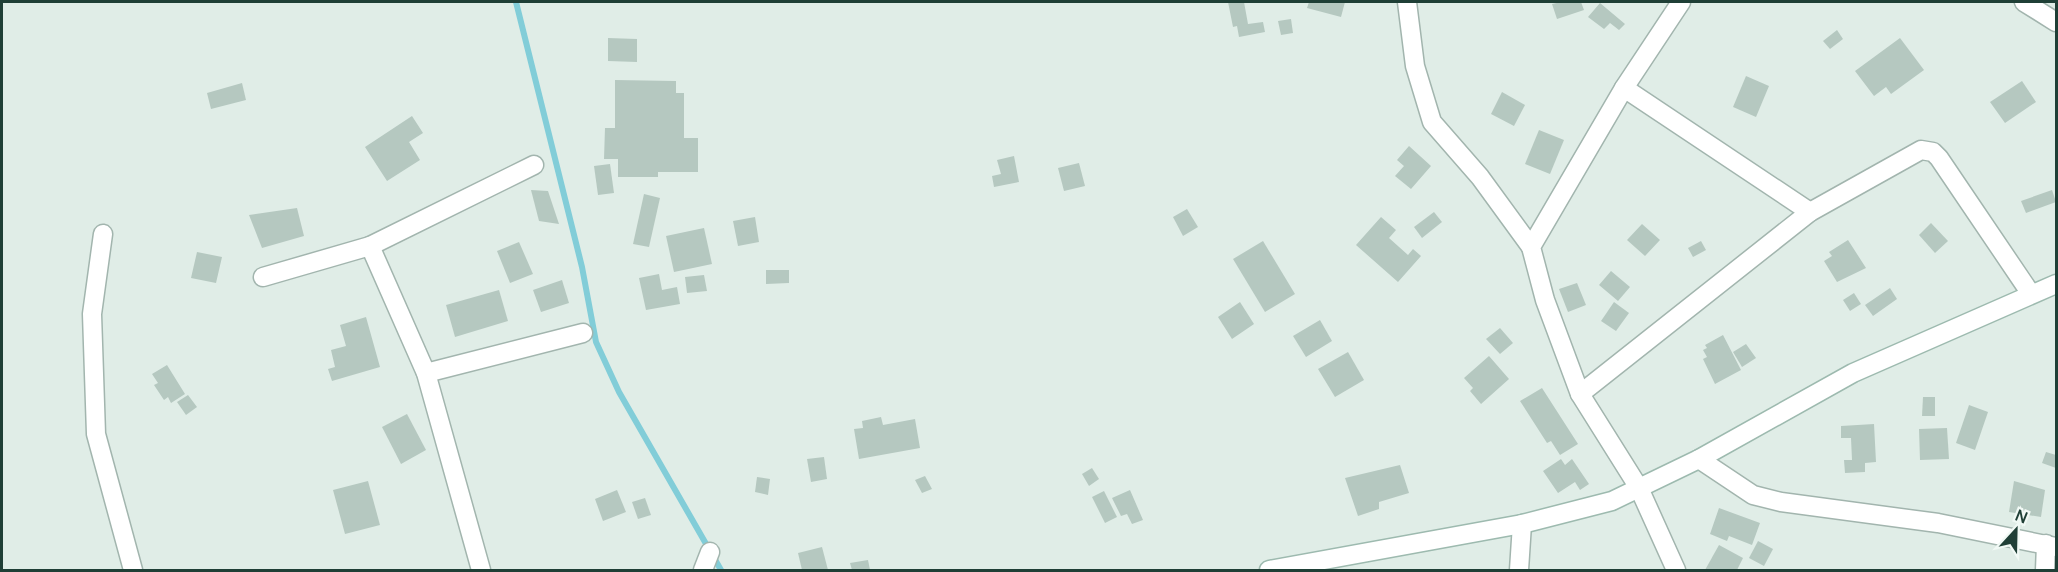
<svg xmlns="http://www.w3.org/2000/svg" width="2058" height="572" font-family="Manrope,sans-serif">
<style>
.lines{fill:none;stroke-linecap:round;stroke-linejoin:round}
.stream{stroke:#82cdd8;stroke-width:6}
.building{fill:#b5c8c0}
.street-casing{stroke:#a2b5ae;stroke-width:21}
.secondary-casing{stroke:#9dbaaf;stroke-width:21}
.street{stroke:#fff;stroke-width:18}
.secondary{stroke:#fff;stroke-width:18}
</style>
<rect width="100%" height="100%" fill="#e0ede7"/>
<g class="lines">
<path class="stream" d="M516,2L582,267L596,342L619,392L721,570"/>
</g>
<g class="building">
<path d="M1228,2H1244L1248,24L1263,22L1265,32L1239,37L1237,26L1233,27Z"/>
<path d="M1309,2H1345L1341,17L1307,8Z"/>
<path d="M1561,2H1581L1584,10L1557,19L1552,4Z"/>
<path d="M1600,3L1625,24L1619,30L1610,23L1604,29L1588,17Z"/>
<path d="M1291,19L1293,33L1281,35L1278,21Z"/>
<path d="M1837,30L1843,39L1830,49L1823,41Z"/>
<path d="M608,38L637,39V62L608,61Z"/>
<path d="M1900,38L1924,70L1891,94L1886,87L1874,96L1855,71Z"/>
<path d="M1746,76L1769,86L1756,117L1733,107Z"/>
<path d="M615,80L676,81V93H684V138H698V172H658V177H618V159H604L605,128H615Z"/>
<path d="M2022,81L2036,102L2005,123L1990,102Z"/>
<path d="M242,83L246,100L211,109L207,93Z"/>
<path d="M1502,92L1525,105L1514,126L1491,114Z"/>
<path d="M412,116L423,133L409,142L420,160L387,181L365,147Z"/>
<path d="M1539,130L1564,140L1550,174L1525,164Z"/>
<path d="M1409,146L1431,166L1411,189L1395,176L1404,166L1397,160Z"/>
<path d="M1014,156L1019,182L994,187L992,176L1001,174L997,160Z"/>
<path d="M1079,163L1085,186L1064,191L1058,168Z"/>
<path d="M610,164L614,193L598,195L594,166Z"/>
<path d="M531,190L548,191L559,224L539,221Z"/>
<path d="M2052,190L2056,202L2026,213L2021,201Z"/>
<path d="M644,194L660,198L649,247L633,244Z"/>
<path d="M297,208L304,236L262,248L249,215Z"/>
<path d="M1187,209L1198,227L1183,236L1173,217Z"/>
<path d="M1434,212L1442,222L1422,238L1414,227Z"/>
<path d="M755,217L759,242L738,246L733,221Z"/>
<path d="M1381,217L1396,230L1389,238L1408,255L1413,249L1421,256L1398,282L1356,245Z"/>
<path d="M1931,223L1948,241L1935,253L1919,235Z"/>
<path d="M1642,224L1660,240L1645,256L1627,240Z"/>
<path d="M704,228L712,264L674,272L666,236Z"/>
<path d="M1848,240L1866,268L1837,282L1824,261L1832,256L1829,252Z"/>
<path d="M1263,241L1295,294L1265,312L1233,259Z"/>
<path d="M1701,241L1706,250L1693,257L1688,248Z"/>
<path d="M519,242L533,274L510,283L497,251Z"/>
<path d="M197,252L222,257L216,283L191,278Z"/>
<path d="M766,270H789V283L766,284Z"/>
<path d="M1611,271L1630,287L1618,301L1599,285Z"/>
<path d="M659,274L662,290L677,287L680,304L646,310L639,278Z"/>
<path d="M704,275L707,291L687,293L685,277Z"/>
<path d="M562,280L569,303L541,312L533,290Z"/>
<path d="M1577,283L1586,305L1568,312L1559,289Z"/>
<path d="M1890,288L1897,299L1873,316L1865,305Z"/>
<path d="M499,290L508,321L455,337L446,305Z"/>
<path d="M1854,293L1861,304L1850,311L1843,300Z"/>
<path d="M1240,302L1254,324L1232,339L1218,317Z"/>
<path d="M1614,302L1629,313L1616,331L1601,321Z"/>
<path d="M366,317L380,367L332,381L328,369L335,367L331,350L346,346L340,325Z"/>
<path d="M1320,320L1332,341L1306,357L1293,336Z"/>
<path d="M1500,328L1513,343L1500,354L1486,339Z"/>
<path d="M1723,335L1741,370L1715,384L1703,359L1707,357L1703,350L1707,348L1705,345Z"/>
<path d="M1746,344L1756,358L1742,367L1733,352Z"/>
<path d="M1348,352L1364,380L1335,397L1318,369Z"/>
<path d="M1489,356L1509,379L1481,404L1470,391L1473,388L1464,378Z"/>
<path d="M167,365L185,394L171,403L168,397L164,400L154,385L158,383L152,374Z"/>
<path d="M1542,388L1578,444L1560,455L1551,441L1547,443L1520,401Z"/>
<path d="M188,395L197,407L186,415L177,402Z"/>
<path d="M1923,397H1935V416H1922Z"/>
<path d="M1969,405L1988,412L1975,450L1956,443Z"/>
<path d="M407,414L426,450L401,464L382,427Z"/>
<path d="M881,417L883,425L915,419L920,448L859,459L854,429L863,428L862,421Z"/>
<path d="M1874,424L1876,462L1865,463V472L1845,473L1844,460H1852L1851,438H1841V426Z"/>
<path d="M1947,428L1949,459L1920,460L1919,429Z"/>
<path d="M2046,452L2056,455V468L2042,463Z"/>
<path d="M824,457L827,479L811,482L807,459Z"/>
<path d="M1561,459L1565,465L1572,459L1589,484L1580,490L1575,482L1558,493L1543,471Z"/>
<path d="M1400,465L1409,493L1379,502V509L1358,516L1345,478Z"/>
<path d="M1092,468L1099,479L1089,486L1082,474Z"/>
<path d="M925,476L932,489L922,493L915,480Z"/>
<path d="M757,477L770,479L768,495L755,492Z"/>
<path d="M368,481L380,525L345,534L333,490Z"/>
<path d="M2014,481L2045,490L2041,517L2009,512Z"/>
<path d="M617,490L626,512L603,521L595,499Z"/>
<path d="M1130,490L1143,520L1132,524L1127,514L1121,516L1112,498Z"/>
<path d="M1104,491L1117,517L1105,523L1092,497Z"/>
<path d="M645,498L651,515L638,519L632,502Z"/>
<path d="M1719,508L1760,523L1752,545L1729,536L1727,541L1710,534Z"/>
<path d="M1758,541L1773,549L1764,566L1749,558Z"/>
<path d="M1719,545L1743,558L1737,570H1705Z"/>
<path d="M822,547L828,570H802L798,553Z"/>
<path d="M868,560L870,570H852L850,563Z"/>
</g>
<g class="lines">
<g class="street-casing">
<g id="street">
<path d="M1407,2L1415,66L1432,122L1480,177L1531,247"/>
<path d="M2024,2L2056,22"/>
<path d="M1624,88L1810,212"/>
<path d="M103,234L92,314L96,434L133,570"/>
<path d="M370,246L534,165"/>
<path d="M263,277L370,246L426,373L481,570"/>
<path d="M426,373L583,333"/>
<path d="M1580,394L1810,212L1921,150L1933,152L1939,158L2031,294"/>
<path d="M1699,459L1753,495L1781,502L1938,523L2056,547"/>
<path d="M703,570L710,552"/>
<path d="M1519,570L1522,524"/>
<path d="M1676,570L1639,488L1580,394L1545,300L1531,247L1624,88L1681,2"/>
<path d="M2045,570L2046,544"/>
</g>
</g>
<g class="secondary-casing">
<path id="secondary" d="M1269,570L1522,524L1612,501L1699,459L1853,373L2056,284"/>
</g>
<use href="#street" class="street"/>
<use href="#secondary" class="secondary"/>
</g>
<rect width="2058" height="572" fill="none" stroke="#1f3f36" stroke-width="6"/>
<g transform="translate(2016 530) rotate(22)" stroke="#f1f9f5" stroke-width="4.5" paint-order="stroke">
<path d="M0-4.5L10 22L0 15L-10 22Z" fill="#1f3f36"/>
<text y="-9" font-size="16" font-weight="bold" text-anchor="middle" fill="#1f3f36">N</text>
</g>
</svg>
